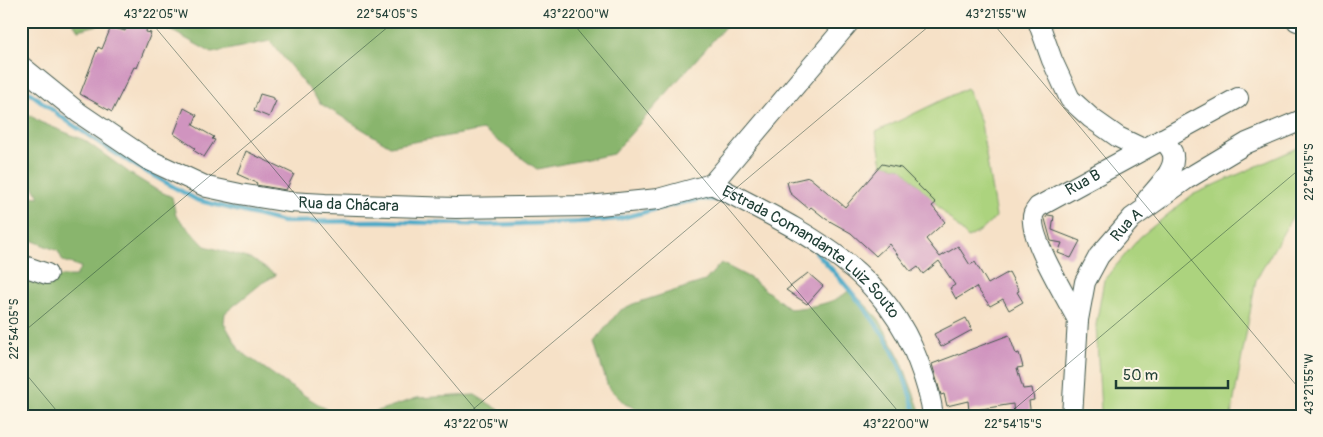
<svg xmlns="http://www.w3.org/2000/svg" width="1323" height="437" font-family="Pangolin,sans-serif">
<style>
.green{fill:#acd37e;stroke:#668859}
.forest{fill:#89b56d;stroke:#547950}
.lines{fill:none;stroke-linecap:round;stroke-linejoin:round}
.stream{stroke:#48a9c7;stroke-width:4.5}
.building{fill:#d094bf}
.minor-casing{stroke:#3f564a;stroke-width:22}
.minor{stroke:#fff;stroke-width:20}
.ticks{fill:none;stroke:#1f3d34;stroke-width:1;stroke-opacity:0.45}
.labels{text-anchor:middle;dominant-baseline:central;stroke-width:5;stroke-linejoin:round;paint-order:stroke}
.street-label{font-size:16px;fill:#1f3d34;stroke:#fcf5e5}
.neatline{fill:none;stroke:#1f3d34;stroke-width:2}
.ticks-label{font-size:12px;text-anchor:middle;fill:#1f3d34}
</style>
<rect width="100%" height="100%" fill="#fcf5e5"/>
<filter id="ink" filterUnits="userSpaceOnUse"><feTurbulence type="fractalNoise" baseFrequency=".02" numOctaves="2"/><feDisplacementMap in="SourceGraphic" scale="10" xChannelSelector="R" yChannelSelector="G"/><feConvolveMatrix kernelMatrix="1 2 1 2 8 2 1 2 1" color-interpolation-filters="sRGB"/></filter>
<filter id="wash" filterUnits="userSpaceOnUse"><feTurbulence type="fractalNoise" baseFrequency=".0096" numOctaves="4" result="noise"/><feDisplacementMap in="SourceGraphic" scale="20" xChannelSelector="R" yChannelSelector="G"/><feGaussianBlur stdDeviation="1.12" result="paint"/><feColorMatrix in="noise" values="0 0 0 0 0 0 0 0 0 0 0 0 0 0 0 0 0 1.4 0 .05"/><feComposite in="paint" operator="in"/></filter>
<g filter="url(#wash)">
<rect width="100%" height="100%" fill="#f6e1c7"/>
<g class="green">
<path d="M967,88L981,123L996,217L982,230L968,238L902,168L882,164L876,132Z"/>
<path d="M1302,146V200L1256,280L1231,416H1098L1101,411L1096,325L1104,280L1140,237L1192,195Z"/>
</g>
<g class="forest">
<path d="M72,21H114L78,30Z"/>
<path d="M149,21H730L613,154L537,169L483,130L390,146L321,104L270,41L212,53L156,22Z"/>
<path d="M21,109L40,122L84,140L131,174L155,189L172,197L176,216L205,246L251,259L276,275L262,283L225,313L224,323L240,351L288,385L337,416H21V277L76,276L81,267L63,261L58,251L21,236V195L39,197L29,178H21Z"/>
<path d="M721,263L750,278L790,309C809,307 837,304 850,289L879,319L901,360L922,416H655L625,404L608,387L594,342L619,311L633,304L705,281Z"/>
<path d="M475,395L509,416H362L417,398Z"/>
</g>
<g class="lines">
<g class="stream">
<path d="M21,86L67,121L104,146L138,167L197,200L283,222L380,221L488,225L579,222L618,219L680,203L703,199L719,200L727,202"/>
<path d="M816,252C841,279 875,317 892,350C903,371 910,393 916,416"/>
</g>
</g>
<g id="blocks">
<g class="building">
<path d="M130,22L147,25L146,32L151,33L137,68L134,67L112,112L80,94L98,47L102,49L111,27L125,31L126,27L129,28Z"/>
<path d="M260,94L274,98V100L276,101L269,117L254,111Z"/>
<path d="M184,108L197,115L193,125L214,137L212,139L215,140L204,157L193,150L195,148L174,134Z"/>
<path d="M246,151L294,174L286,190L256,185L257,183L237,174Z"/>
<path d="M882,164L901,168L936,203L932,206L945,222L926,239L940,257L958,246L970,265L975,262L988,284L1009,272L1019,291L1017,292L1023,302L1009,310L1003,299L990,306L976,287L956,299L950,288L955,285L939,261L923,274L918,267L911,272L889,244L876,256L851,233L826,219L811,207L809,209L790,193L787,182L809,177L845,207Z"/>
<path d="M1048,215L1054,216L1052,230L1080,241L1071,258L1058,253L1062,243L1051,241L1045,219Z"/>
<path d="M808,273L823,286L807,304L786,290Z"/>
<path d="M966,318L972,330L941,347L934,334Z"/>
<path d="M1009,335L1016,354L1019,353L1023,367L1017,368L1023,389L1032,388L1034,400L1029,401L1031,416H1014L1013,404L969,411L968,401L947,406L944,394L941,395L932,364Z"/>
</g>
</g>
</g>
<g filter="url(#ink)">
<use href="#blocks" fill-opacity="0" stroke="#3f564a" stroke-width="1"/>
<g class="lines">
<g class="minor-casing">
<g id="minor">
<path d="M1038,21L1052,60L1070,99L1091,118L1118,137L1143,149"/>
<path d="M1297,21L1302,22"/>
<path id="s1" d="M21,66L79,113L147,159L207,187L240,194L289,202L325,204L456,208L589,206L658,199L712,184"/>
<path id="s2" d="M712,184C797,229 882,264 918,361C925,379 931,397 933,416"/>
<path d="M712,184L850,21"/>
<path d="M1147,200C1156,188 1176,171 1173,155C1172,149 1166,143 1162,139"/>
<path d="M21,265L47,274"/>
<path id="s3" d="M1078,320C1066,297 1034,245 1033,222C1032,215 1034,212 1038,207L1238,98"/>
<path id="s4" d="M1072,416L1078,320L1085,282L1099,256L1132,218L1185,180L1247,143L1302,120"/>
</g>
</g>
<use href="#minor" class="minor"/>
</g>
</g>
<path class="ticks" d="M150,21L481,416M571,21L902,416M991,21L1302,392M21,334L395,21M21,368L61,416M465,416L935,21M1006,416L1302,167"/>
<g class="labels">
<g class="street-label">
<text stroke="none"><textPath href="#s3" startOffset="176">Rua B</textPath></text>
<text stroke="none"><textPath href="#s1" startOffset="366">Rua da Chácara</textPath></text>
<text stroke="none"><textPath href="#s4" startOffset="206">Rua A</textPath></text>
<text stroke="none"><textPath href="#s2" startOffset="121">Estrada Comandante Luiz Souto</textPath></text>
</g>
</g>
<rect width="1323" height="437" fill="none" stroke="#fcf5e5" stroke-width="55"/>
<path d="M1116 380v8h112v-8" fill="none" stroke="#1f3d34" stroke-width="2.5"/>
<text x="1123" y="380" font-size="15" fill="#1f3d34" stroke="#fcf5e5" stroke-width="4" paint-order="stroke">50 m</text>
<rect x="28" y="28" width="1268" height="382" class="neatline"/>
<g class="ticks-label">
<text x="156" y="18">43°22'05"W</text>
<text x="387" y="18">22°54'05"S</text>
<text x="576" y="18">43°22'00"W</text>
<text x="996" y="18">43°21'55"W</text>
<text transform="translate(1309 172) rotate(-90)" y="4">22°54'15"S</text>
<text transform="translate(14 329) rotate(-90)" y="4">22°54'05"S</text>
<text transform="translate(1309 384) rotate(-90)" y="4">43°21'55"W</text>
<text x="476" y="428">43°22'05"W</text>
<text x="896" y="428">43°22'00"W</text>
<text x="1013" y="428">22°54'15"S</text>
</g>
</svg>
